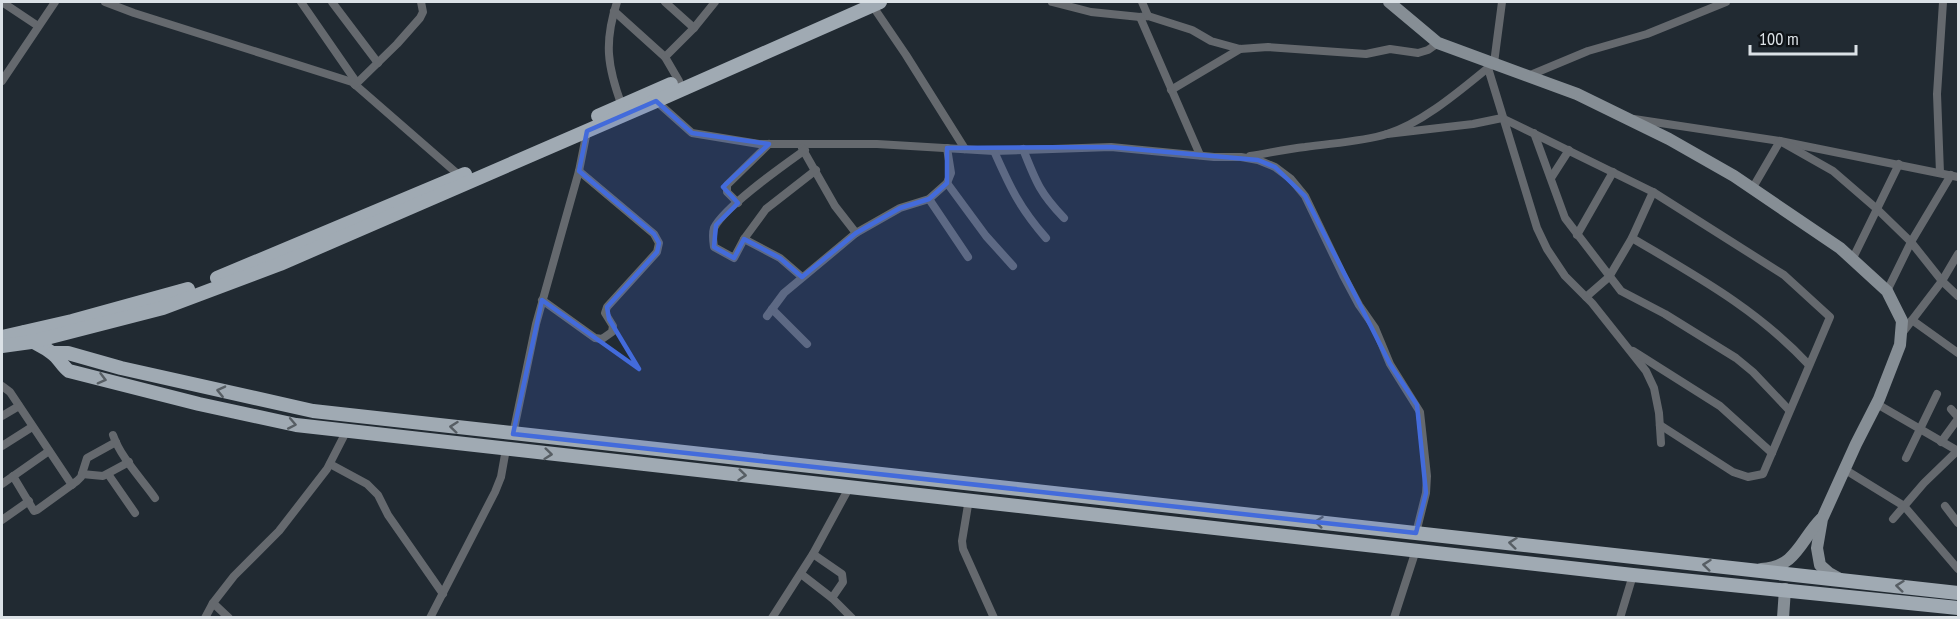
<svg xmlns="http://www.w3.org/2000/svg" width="1960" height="619" font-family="'PT Sans Narrow',sans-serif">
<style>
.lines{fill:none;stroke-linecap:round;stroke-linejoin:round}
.street{stroke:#65696e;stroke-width:8}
.secondary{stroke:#868e95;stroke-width:12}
.primary{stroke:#a0aab3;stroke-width:14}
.oneway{stroke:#575e64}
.marked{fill:#436bdb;fill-opacity:0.2;stroke:#436bdb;stroke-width:4.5;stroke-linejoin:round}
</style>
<rect width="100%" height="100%" fill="#212a32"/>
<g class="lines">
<g class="street">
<path d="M2,2L38,26"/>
<path d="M105,2L134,13L352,82L460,176"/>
<path d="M301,2L357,83"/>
<path d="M332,2L378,63"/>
<path d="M617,2C604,42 607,66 622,106"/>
<path d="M665,2L694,28"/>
<path d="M1052,2L1091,12L1140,17L1148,16L1192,30L1211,41L1240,49L1268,47L1366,54L1390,49L1418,53L1428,50L1438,43"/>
<path d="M1142,2L1148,16"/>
<path d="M872,5L906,55L965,149"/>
<path d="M614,11L665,57L679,81"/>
<path d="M1140,17L1200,155"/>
<path d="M665,57L694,28L715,2"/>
<path d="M1488,68L1537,228L1547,249L1565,276L1592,303L1646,371L1654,388L1659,413L1661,443"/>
<path d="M1528,76L1588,51L1647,34L1726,2"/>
<path d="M2,81L55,2"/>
<path d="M355,85L397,44L420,18L423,12L421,2"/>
<path d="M1171,90L1240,49"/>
<path d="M656,101L692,133L759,144H877L994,151L1111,147L1214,157H1241L1258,160L1275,167L1291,179L1305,196L1343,275L1359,305L1375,328L1390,364L1420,412L1427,476L1426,493L1416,533"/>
<path d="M1634,119L1780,141L1958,177"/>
<path d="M1534,133L1565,218L1621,291L1665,314L1736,358L1753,372L1789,410"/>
<path d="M1387,134L1473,124L1502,118L1653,192L1784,275L1830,317L1763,474L1748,477L1733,472L1660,425"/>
<path d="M802,148L835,206L856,233"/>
<path d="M1023,149C1036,182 1040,193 1064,218"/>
<path d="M994,151C1010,187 1019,207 1046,238"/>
<path d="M1250,156C1269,153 1287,149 1305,147C1332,143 1361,142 1387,134C1425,122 1464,87 1494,63L1502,2"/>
<path d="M1940,173L1937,94L1943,2"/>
<path d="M1551,178L1569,150"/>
<path d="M947,183L986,236L1013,266"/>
<path d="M1752,189L1780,141L1833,171L1877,209L1911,242L1942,281L1958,296"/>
<path d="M929,199L968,257"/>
<path d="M738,203L727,192V185L769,144"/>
<path d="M1577,235L1613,172"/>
<path d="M1632,238C1696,276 1757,309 1809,365"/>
<path d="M744,239L734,258L714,247C713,240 712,234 714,228C724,207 784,165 805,150"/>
<path d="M1853,258L1899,164"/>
<path d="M802,277L780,258L744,239L766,209L816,170"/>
<path d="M1887,291L1911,242L1951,175"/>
<path d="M1586,297L1609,277L1632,238L1653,192"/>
<path d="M542,300L595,338L602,339L612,332L613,326L605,313L607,307L657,252L659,243L654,234L579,171"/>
<path d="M772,309L807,344"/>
<path d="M767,316L784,293L856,233L900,208L929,199L947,183L951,173L947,148"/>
<path d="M1912,320L1958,353"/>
<path d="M1903,332L1942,281L1958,254"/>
<path d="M1633,351L1720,406L1772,453"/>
<path d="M2,386L10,392L72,485"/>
<path d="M1877,404L1958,451"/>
<path d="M2,416L19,406"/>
<path d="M513,434L536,324L579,171L587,131"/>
<path d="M113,435C121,458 141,478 155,498"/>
<path d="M1941,442L1957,420L1958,417L1951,409"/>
<path d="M2,446L32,427"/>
<path d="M1906,458L1937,394"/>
<path d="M330,464L367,484L378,495L388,515L443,594"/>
<path d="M1844,469L1904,506L1958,569"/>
<path d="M82,474L103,476L129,462"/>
<path d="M108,474L135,513"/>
<path d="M13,476L34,511L37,510L77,481L81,477L87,458L116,442"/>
<path d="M2,484L49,451"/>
<path d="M969,499L962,541L963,549L994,618"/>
<path d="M1945,506L1958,523"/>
<path d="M1893,519L1924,483L1958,450"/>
<path d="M2,520L29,501"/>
<path d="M813,554L842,574L843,582L832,598"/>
<path d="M801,574L832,598L852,618"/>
<path d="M213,603L229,618"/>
<path d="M205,618L213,603L234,576L279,531L327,469L346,432"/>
<path d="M430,618L495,492L501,477L506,449"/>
<path d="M772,618L813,554L850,486"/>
<path d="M1394,618L1416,550"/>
<path d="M1620,618L1633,575"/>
</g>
<g class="secondary">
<path d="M1389,2L1438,43L1577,94L1669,139L1734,176L1840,248L1887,291L1902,321L1900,345L1879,399L1856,444L1822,519L1817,548L1820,565L1829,573L1840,579"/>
<path d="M1761,569C1796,568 1801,539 1821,519"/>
<path d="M1783,618L1785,589"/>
</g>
<g class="primary">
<path d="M598,116L671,84"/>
<path d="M217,278L465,174"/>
<path d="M25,332C34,346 41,344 52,353C59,358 62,366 69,371L199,404L296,425L1633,575L1958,608"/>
<path d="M2,337L72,321L188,289"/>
<path d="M2,346L31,342L163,308L280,264L656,101L880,2"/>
<path d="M53,353H68L121,368L313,411L1958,593"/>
</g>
</g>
<defs><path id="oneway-chevron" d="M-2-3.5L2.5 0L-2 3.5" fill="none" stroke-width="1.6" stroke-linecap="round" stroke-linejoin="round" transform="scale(1.5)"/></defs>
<g class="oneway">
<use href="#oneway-chevron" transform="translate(102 379) rotate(15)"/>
<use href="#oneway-chevron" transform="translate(221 391) rotate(-167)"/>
<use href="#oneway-chevron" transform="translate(292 424) rotate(11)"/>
<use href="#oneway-chevron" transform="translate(454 427) rotate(-174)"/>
<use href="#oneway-chevron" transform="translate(548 454) rotate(6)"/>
<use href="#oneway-chevron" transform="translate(742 475) rotate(6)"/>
<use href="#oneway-chevron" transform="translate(1319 522) rotate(-174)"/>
<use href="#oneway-chevron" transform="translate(1513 543) rotate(-174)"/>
<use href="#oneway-chevron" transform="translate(1707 565) rotate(-174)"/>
<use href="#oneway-chevron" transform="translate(1900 586) rotate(-174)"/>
</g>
<path class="marked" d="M656,101L692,133L769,144L723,187L738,203L716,225L714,247L734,258L744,239L780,258L802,277L856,233L900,208L929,199L947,183V148L1111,147L1258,160L1275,167L1305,196L1390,364L1417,405L1426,493L1416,533L513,434L542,300L639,369L609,319L607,307L657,252L659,243L654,234L579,171L587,131Z"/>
<rect width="1960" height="619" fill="none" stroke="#dbe1e6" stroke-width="6"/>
<path d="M1750 45v9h106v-9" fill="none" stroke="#dbe1e6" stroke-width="3"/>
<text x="1759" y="45" font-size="18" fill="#dbe1e6" stroke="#0e1216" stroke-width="4.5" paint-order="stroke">100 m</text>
</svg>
